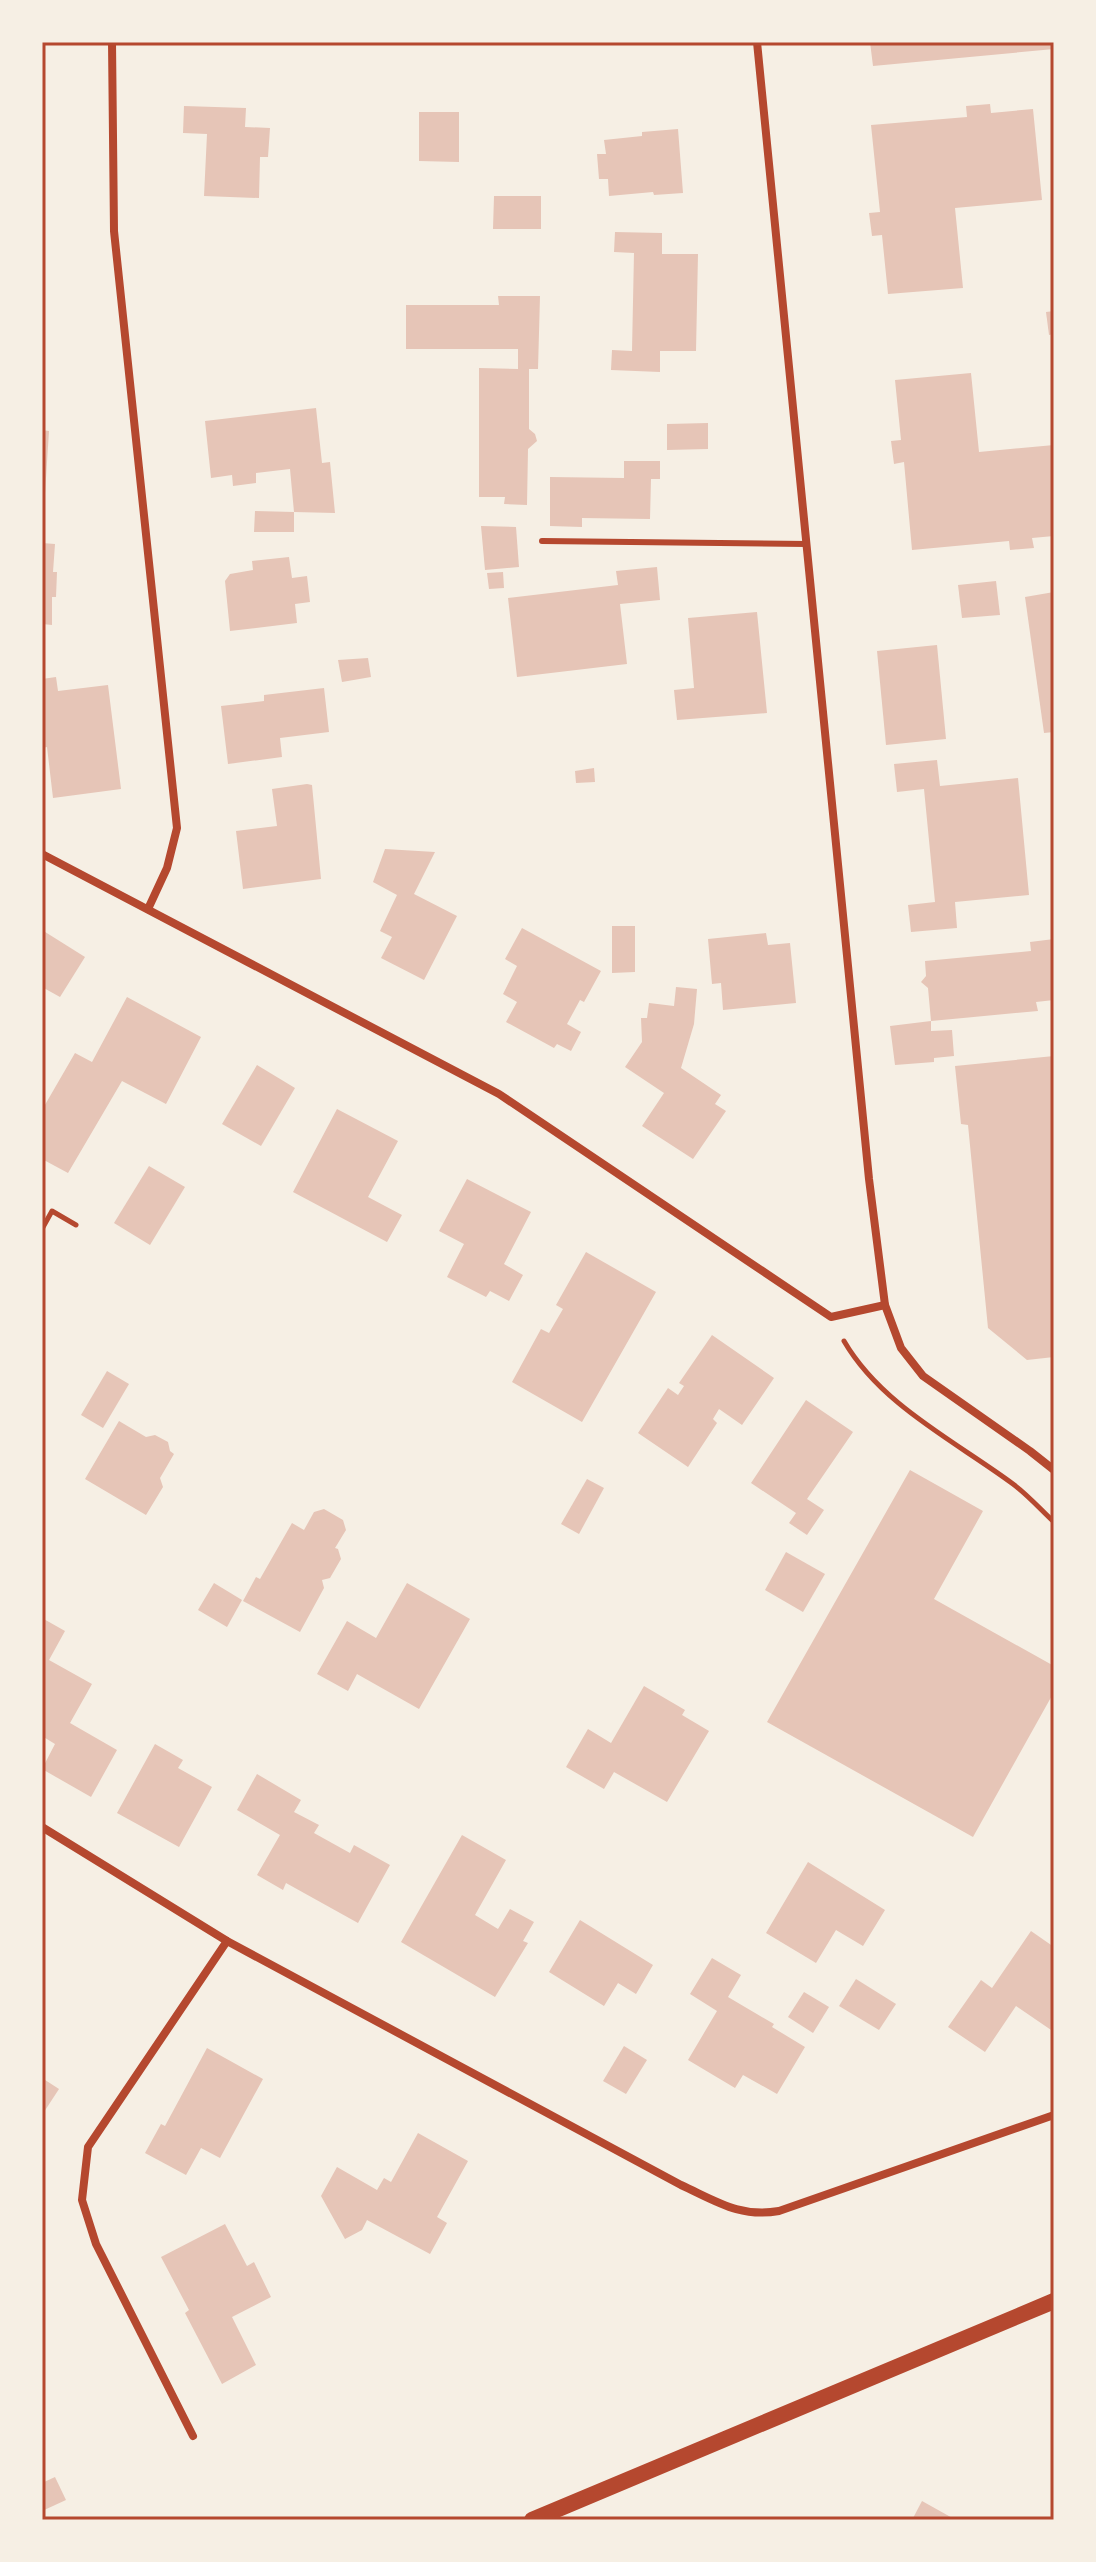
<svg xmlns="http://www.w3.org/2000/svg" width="1096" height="2562" font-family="'Golos Text',sans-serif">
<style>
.building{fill:#e6c5b7}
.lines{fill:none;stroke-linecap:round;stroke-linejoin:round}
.path{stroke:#b5482f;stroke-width:5}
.service{stroke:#b5482f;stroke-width:6}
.minor{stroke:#b5482f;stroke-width:8}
.secondary{stroke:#b5482f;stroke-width:16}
.neatline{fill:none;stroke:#b5482f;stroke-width:3}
</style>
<rect width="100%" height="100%" fill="#f6efe4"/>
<g class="building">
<path d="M870,42H1054V49L873,66Z"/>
<path d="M990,104L991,113L1033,109L1042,200L955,208L963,288L888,294L882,235L872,236L869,213L880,212L871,125L967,117L966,106Z"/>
<path d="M184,106L246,108L245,127L270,128L268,157H260L259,198L204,196L207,134L183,133Z"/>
<path d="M419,112H459V162L419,161Z"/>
<path d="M678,129L683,193L654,195L653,192L609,196L608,179H599L597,154H606L604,140L642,136V132Z"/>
<path d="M494,196H541V229H493Z"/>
<path d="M615,232L662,233V254H698L696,351H660V372L611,370L612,350L632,351L634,253L614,252Z"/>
<path d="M498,296H540L538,369H529V429L535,434L537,441L528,449L527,505L504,504L505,497H479V368L518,369V349H406V305H499Z"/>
<path d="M1054,311V334L1049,335L1046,312Z"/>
<path d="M971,373L979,452L1054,445V536L1032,538L1034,548L1010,550L1009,541L912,550L904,462L894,464L891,441L901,440L895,380Z"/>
<path d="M316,408L322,463L330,462L335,513L294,512V532H254L255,511L294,512L290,469L256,473V483L233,486L232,475L211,478L205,421Z"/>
<path d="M708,423V449L667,450V424Z"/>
<path d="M42,430L49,431L45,493H42Z"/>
<path d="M624,461H660V479H651L650,519L582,518V527L550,526V477L624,478Z"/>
<path d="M481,526L516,527L519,567L485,570Z"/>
<path d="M42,543L55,544L53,572H57L56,597H52V625L42,624Z"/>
<path d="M289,557L292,578L307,576L310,602L295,604L297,623L230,631L225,581L230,574L253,570L252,561Z"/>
<path d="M657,567L660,600L620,604L627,664L517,677L508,598L618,585L616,571Z"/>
<path d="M503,572L504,588L489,589L487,573Z"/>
<path d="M996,581L1000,615L962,618L958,585Z"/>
<path d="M1054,592V732L1044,733L1025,597Z"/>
<path d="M757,612L767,713L677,720L674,690L694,688L688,618Z"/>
<path d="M937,645L946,739L886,745L877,651Z"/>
<path d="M368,658L371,677L342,682L338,660Z"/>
<path d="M56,677L58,691L108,685L121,789L53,798L47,747L42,748V679Z"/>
<path d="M324,688L329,732L280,738L282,757L228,764L221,706L264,701V695Z"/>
<path d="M937,760L940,786L1018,778L1029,895L955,902L957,928L911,932L908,905L935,902L924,789L897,792L894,764Z"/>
<path d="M594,768L595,782L576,783L575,771Z"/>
<path d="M307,784L312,785L321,879L243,889L236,831L277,826L272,789Z"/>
<path d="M385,849L435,852L414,894L457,916L424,980L381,958L392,937L380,931L397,895L373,882Z"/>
<path d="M612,926H635V972L612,973Z"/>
<path d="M522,928L601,971L584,1002L580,1000L567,1024L581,1032L571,1051L557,1044L554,1048L506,1022L517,1002L503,994L517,966L505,959Z"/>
<path d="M42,930L85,957L60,997L42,987Z"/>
<path d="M766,933L768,945L790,943L796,1003L723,1010L721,983L712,984L708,939Z"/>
<path d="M1054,939V1000L1036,1002L1038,1011L931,1021L928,988L921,982L926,976L925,961L1031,951L1030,942Z"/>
<path d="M676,987L697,989L694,1024L681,1068L721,1095L715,1104L726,1111L693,1159L642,1126L664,1093L625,1067L642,1042L641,1018H647L649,1003L674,1006Z"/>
<path d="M127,997L201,1037L166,1104L122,1081L68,1173L42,1159V1110L75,1053L92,1062Z"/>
<path d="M931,1021V1031L952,1030L954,1056L934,1058V1062L895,1065L890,1026Z"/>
<path d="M1054,1056V1357L1027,1360L988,1328L968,1125L961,1124L955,1066Z"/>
<path d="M257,1065L295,1088L261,1146L222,1124Z"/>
<path d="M337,1109L398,1141L368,1197L402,1215L387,1242L293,1192Z"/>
<path d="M149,1166L185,1187L150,1245L114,1223Z"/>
<path d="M467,1179L531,1212L504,1264L523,1275L509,1301L490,1291L486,1297L447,1277L464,1244L439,1231Z"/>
<path d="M586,1252L656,1292L582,1422L512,1382L541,1329L549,1333L563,1309L556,1305Z"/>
<path d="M712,1335L774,1378L742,1425L719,1409L713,1419L717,1423L688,1467L638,1433L668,1388L678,1395L684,1386L679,1383Z"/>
<path d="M107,1371L129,1384L103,1428L81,1415Z"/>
<path d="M806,1400L853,1432L807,1499L824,1510L807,1535L789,1523L796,1513L751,1483Z"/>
<path d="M119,1421L146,1437L155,1435L168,1442L170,1451L174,1454L160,1478L163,1487L146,1515L85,1479Z"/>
<path d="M910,1470L983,1511L934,1599L1054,1666V1692L973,1837L767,1722Z"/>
<path d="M587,1479L604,1488L579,1534L561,1524Z"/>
<path d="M324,1509L343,1520L346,1530L335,1548L338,1549L341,1559L330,1578L322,1580L324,1588L300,1632L243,1601L256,1577L260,1579L292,1523L304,1530L314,1512Z"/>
<path d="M786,1552L825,1574L803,1612L765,1590Z"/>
<path d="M214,1583L242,1600L227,1627L198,1610Z"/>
<path d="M407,1583L470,1619L419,1709L357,1674L348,1691L317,1674L347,1621L376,1638Z"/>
<path d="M42,1618L65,1631L49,1660L92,1684L70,1723L117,1750L91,1797L42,1769L55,1744L42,1736Z"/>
<path d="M644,1686L685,1710L682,1715L709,1731L667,1802L614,1772L604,1789L566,1767L588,1729L611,1743Z"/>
<path d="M155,1744L183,1760L178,1768L212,1787L179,1847L117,1813Z"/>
<path d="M257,1774L301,1800L294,1812L319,1825L314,1833L350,1853L354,1845L390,1865L358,1923L286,1883L283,1890L257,1875L280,1835L237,1810Z"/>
<path d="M462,1835L506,1860L475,1915L498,1929L510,1909L534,1922L523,1941L528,1943L495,1997L401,1942Z"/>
<path d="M808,1862L885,1910L863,1946L836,1930L816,1963L766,1933Z"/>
<path d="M580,1920L653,1965L636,1994L618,1983L604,2006L549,1972Z"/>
<path d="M1031,1931L1054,1947V2032L1016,2006L985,2052L948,2027L981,1980L992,1988Z"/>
<path d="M712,1958L741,1975L728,1997L774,2024L772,2027L805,2047L777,2094L743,2075L735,2088L688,2060L717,2011L690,1994Z"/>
<path d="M856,1979L896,2004L879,2030L839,2006Z"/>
<path d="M804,1992L829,2007L813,2033L788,2017Z"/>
<path d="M624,2046L647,2060L626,2094L603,2081Z"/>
<path d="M207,2048L263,2079L220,2158L201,2148L186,2175L145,2153L161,2124L165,2126Z"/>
<path d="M42,2078L59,2089L42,2115Z"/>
<path d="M418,2133L468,2161L437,2217L447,2223L430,2254L367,2220L362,2230L345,2239L321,2196L337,2167L377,2190L384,2178L391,2182Z"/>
<path d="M225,2224L247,2266L254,2262L271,2297L232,2317L256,2365L222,2384L185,2313L189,2310L161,2257Z"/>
<path d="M55,2477L66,2500L42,2511V2483Z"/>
<path d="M922,2501L956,2520H912Z"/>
</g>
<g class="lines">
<g class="path">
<path d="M42,1229L52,1211L76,1225"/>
<path d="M844,1341C881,1405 955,1441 1013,1484C1028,1495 1041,1510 1054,1522"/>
</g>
<path class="service" d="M542,541L807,544"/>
<g class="minor">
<path d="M112,42L114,231L177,828L167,868L148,909"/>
<path d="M757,42L869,1179L885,1305L901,1348L923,1376L1030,1451L1054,1470"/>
<path d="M42,854L499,1094L831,1317L885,1305"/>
<path d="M42,1827L227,1941L681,2185C716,2201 740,2218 779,2211L1054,2115"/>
<path d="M193,2436L96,2244L82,2200L88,2147L227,1941"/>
</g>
<path class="secondary" d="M532,2520L1054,2301"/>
</g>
<rect width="1096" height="2562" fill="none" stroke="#f6efe4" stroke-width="88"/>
<rect x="44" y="44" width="1008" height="2474" class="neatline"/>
</svg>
